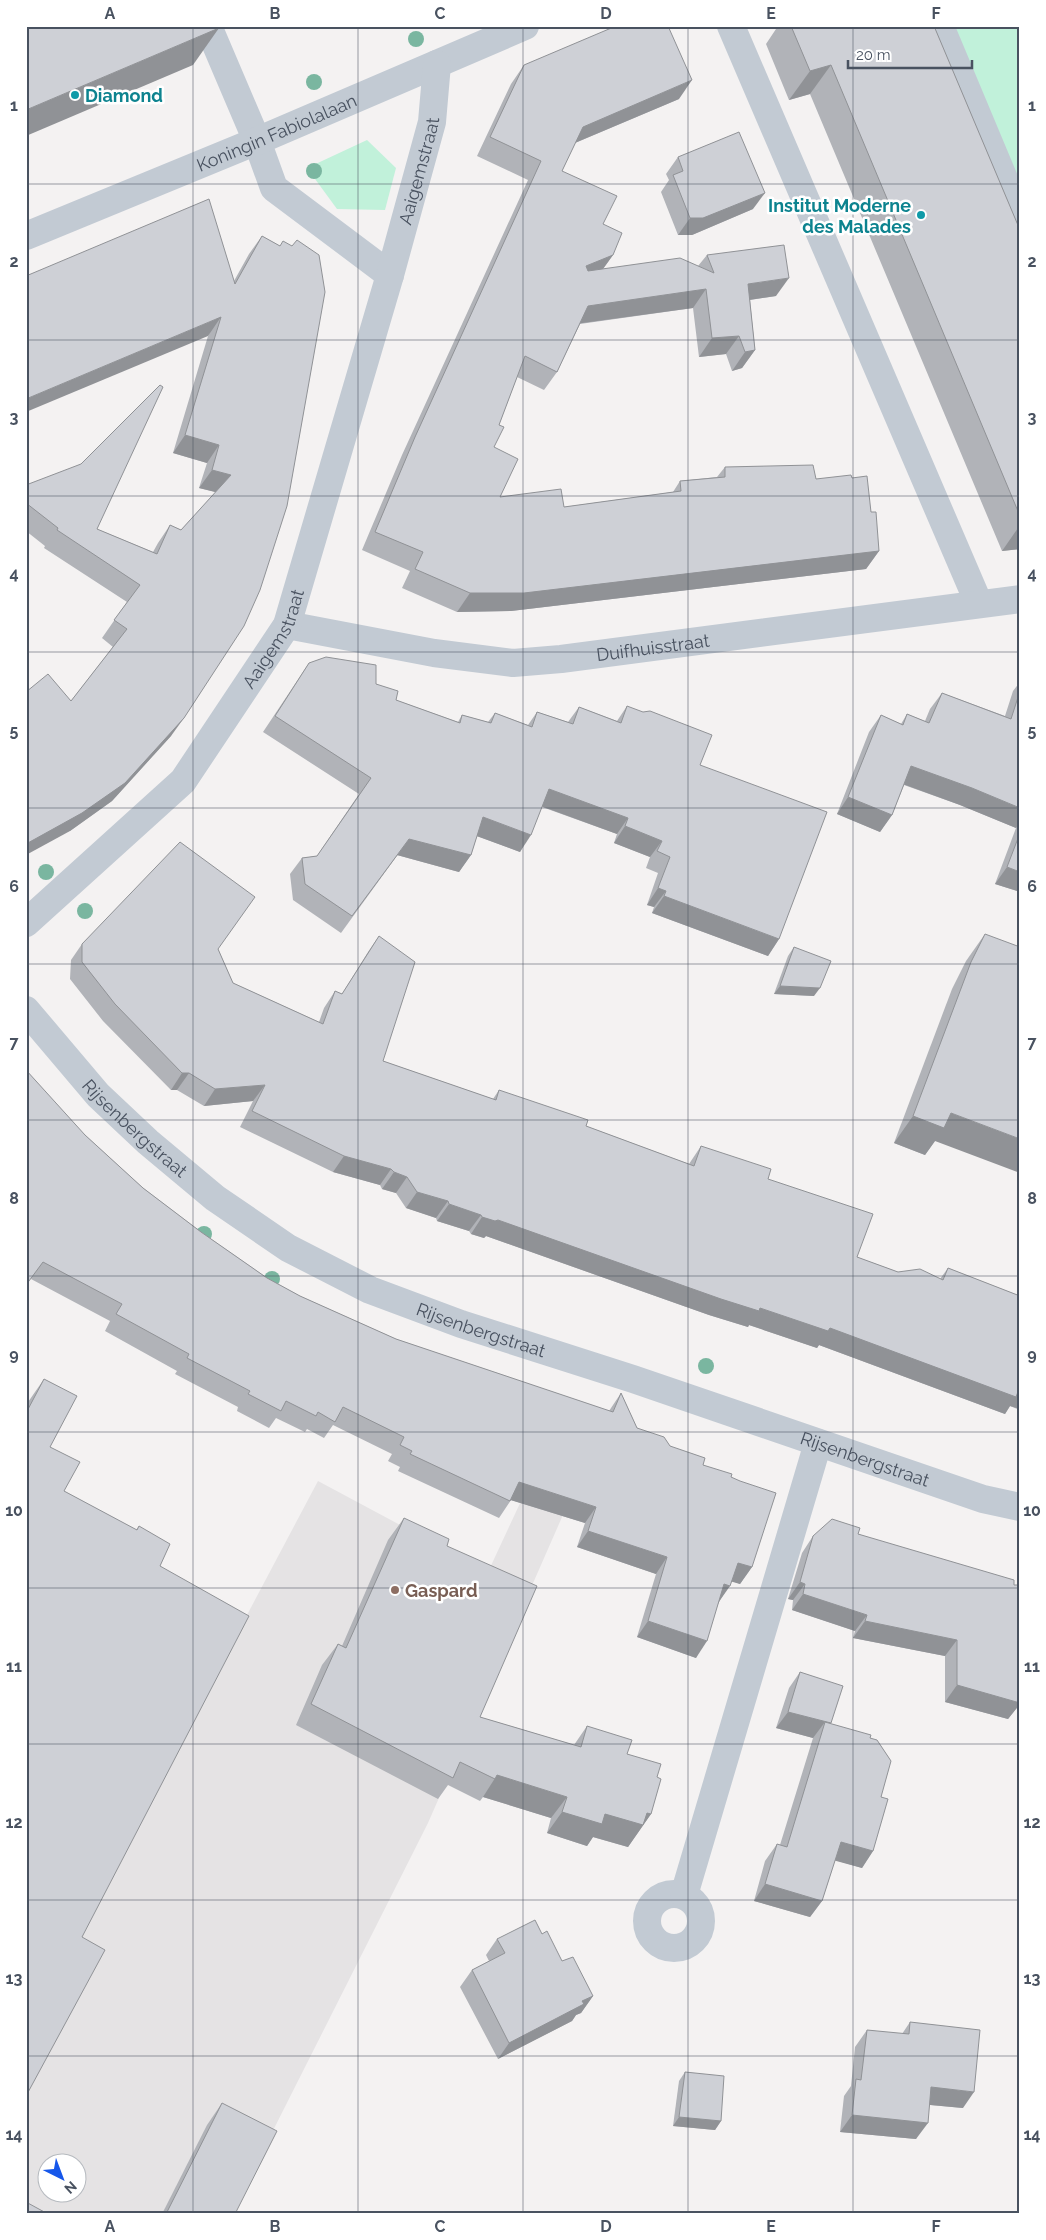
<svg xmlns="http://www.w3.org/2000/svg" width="1046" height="2240" font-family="Raleway,sans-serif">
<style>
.education{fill:#e5e3e4;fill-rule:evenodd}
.green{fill:#c1f1da}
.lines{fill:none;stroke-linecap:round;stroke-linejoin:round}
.minor{stroke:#c2cad3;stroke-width:28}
.tree{fill:#7ab6a0}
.wall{fill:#b1b3b8}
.shaded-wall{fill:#909296}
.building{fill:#ced0d6;stroke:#909296}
.grid{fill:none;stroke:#495260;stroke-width:1;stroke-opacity:0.55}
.culture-dot{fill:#0f9aa8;stroke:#fff;stroke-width:2}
.education-dot{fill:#8d6e63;stroke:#fff;stroke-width:2}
.labels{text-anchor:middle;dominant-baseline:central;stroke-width:5;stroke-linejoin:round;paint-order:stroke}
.culture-label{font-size:18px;font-weight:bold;fill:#0d838f;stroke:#fff;text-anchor:start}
.street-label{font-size:18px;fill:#495260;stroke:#fff}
.education-label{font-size:18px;font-weight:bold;fill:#785e54;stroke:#fff;text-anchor:start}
.neatline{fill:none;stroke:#495260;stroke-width:2}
.grid-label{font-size:16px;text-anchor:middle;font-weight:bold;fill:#495260}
</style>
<rect width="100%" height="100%" fill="#f4f2f2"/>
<path class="education" d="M601,1428L428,1823L231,2214H26V1891L178,1745L318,1481L488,1572L522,1499ZM48,2162H78V2192H48Z"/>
<g class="green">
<path d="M904,26H1020V308Z"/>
<path d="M367,140L396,168L385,210L337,209L307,168Z"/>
</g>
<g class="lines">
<g class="minor">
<path d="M208,26L257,141L274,188L390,275"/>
<path d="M731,26L979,604"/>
<path d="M940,26L1020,217"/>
<path id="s1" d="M26,236L257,141L525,26"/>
<path id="s2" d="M287,625L434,653L513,663L561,659L1020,599"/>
<path id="s3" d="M26,923L183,781L287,625L390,275L432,122L437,64"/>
<path id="s4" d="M26,1010L98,1095L148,1142L215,1198L288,1248L370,1290L461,1324L633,1379L983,1499L1020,1507"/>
<circle cx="674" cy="1921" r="27"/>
<path d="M684,1895L818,1443"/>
</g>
</g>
<g class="tree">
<circle cx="416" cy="39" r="8"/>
<circle cx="314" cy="82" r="8"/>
<circle cx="314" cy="171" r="8"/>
<circle cx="46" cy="872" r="8"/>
<circle cx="85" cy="911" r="8"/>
<circle cx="204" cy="1234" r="8"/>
<circle cx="272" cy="1279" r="8"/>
<circle cx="706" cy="1366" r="8"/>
</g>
<g class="wall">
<path d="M778,26H934L1020,230V549L1002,551L810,94L789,100L766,44Z"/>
<path d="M524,65L679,99L575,143L562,171L603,224L613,255L603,269L698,266L707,255L776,296L750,300L755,350L742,368L732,371L726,354L699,357L693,308L580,324L557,372L544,390L517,377L499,425L494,447L500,497L564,507L673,492L680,481L717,477L725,467L816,479L852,478L871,512L879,551L866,569L511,611L457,612L402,588L410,571L362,550L402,455L528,180L477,156L511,84Z"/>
<path d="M678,157L753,209L692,235H678L661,192L669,180L666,174Z"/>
<path d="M262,236L280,246L171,736L112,801L70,831L71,701L113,647L102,638L127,602L44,548L45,546L26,531V485L97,529L153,552L158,543L170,525L181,530L216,492L199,488L207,463L173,453L208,336L234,281L249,254Z"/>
<path d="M309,663L376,684L396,700L458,722L462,715L488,722L495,713L528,725L537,712L568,722L579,707L617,721L627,706L700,765L779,939L768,956L652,913L654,907L647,905L658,873L646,868L650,857L614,843L617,834L542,807L520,852L477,836L471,855L459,872L397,855L341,933L293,900L290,874L302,858L317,856L359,794L263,732Z"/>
<path d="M1020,682V892L995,884L1016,828L960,805L904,785L892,815L880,832L837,814L869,732L881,715L901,724L907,714L925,721L930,709L942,693L1005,716L1013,691Z"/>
<path d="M985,934L935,1141L925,1155L894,1143L952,989L966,961Z"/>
<path d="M379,936L383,1061L493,1099L499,1090L586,1126L689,1164L701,1146L768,1179L857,1257L898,1272L940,1279L948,1268L1020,1296V1410L1010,1406L1005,1414L819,1345L817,1348L749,1325L748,1327L709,1315L486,1236L484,1238L471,1234L469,1231L437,1221L436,1218L406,1208L396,1193L382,1189L380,1185L333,1172L240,1127L253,1101L204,1106L177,1090H171L103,1021L70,979L71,960L82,944L218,949L233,983L319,1022L324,1008L335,991L342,994L368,952Z"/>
<path d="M794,947L814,996L774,994L788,956Z"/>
<path d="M85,1135L143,1188L201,1232L267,1278L300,1296L396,1339L609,1411L621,1393L637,1428L703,1465L731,1477L752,1567L740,1584L732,1581L719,1602L696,1658L637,1637L656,1574L577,1547L585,1523L511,1500L499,1518L398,1471L400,1467L388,1461L392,1454L333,1425L324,1438L307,1429L305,1432L276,1418L269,1428L237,1411L238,1407L175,1374L177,1371L105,1331L110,1321L31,1279Z"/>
<path d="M44,1379L50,1447L64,1491L136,1530L139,1526L160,1566L82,1937L26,2096V1405Z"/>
<path d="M404,1518L447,1546L480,1717L574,1745L587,1726L627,1754L657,1777L651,1814L628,1847L593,1837L587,1846L547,1833L551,1818L483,1797L480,1801L448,1785L438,1799L296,1725L322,1665L338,1644L342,1646L388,1540Z"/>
<path d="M858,1534L1014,1585H1020V1704L1008,1719L945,1702V1656L853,1638L855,1631L792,1610L793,1600L788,1599L802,1553L813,1536Z"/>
<path d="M800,1672L831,1724L870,1738L881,1797L873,1851L862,1868L835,1860L822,1901L810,1917L754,1901L765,1861L777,1844L780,1845L813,1738L776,1728L789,1688Z"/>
<path d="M497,1939L562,1961L593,1996L581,2013L576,2015L572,2021L498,2059L460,1987L472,1970L489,1961L486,1955Z"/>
<path d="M910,2022L963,2108L930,2105L916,2139L840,2132L844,2096L851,2086L855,2047L867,2030L902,2034Z"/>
<path d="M685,2072L721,2121L715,2130L673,2126L679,2081Z"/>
<path d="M222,2103L235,2214H162L207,2125Z"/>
</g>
<g class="shaded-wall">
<path d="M219,28L193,65L26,136V110Z"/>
<path d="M831,65L810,94L789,100L810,71Z"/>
<path d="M692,80L679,99L570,145L583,127Z"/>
<path d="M765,193L753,209L692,235H678L690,218Z"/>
<path d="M613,255L600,273L573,285L586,266Z"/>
<path d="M789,278L776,296L735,302L748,284Z"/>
<path d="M706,289L693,308L575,324L588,306Z"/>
<path d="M221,317L208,336L26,412V399Z"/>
<path d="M739,336L726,354L699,357L712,338Z"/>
<path d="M755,350L742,368L732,371L745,352Z"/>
<path d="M185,435L219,445L207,463L173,453Z"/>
<path d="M212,470L231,475L219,493L199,488Z"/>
<path d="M1020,525V549L1002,551Z"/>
<path d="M879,551L866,569L511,611L457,612L470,593Z"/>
<path d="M184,718L171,736L112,801L70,831L26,855V844Z"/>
<path d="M911,766L972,788L1020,808V823L1016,828L960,805L900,783Z"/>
<path d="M549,789L628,818L617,834L538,805Z"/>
<path d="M848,797L892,815L880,832L837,814Z"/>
<path d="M483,817L531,835L520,852L471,834Z"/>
<path d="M625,826L662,841L650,857L614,843Z"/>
<path d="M409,839L471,855L459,872L397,855L341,933Z"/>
<path d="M1007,867L1020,872V892L995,884Z"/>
<path d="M658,888L666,891L654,907L647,905Z"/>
<path d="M664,896L779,939L768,956L652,913Z"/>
<path d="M780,986L820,988L814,996L774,994Z"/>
<path d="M182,1073H189L177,1090H171Z"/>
<path d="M265,1085L253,1101L204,1106L215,1089Z"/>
<path d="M951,1113L1020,1139V1173L935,1141L925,1155L894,1143L913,1116Z"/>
<path d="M344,1156L391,1169L380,1185L333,1172Z"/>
<path d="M394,1172L407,1177L396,1193L382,1189Z"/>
<path d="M417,1192L448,1201L436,1218L406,1208Z"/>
<path d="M449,1204L481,1215L469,1231L437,1221Z"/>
<path d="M482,1217L498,1220L760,1308L830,1328L1019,1389H1020V1409L1010,1406L1005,1414L819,1345L817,1348L749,1325L748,1327L709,1315L486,1236L484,1238L471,1234Z"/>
<path d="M519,1482L596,1507L585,1523L507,1499Z"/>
<path d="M588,1531L667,1557L656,1574L577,1547Z"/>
<path d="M738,1563L752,1567L740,1584L726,1580Z"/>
<path d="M800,1582L805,1584L793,1600L788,1599Z"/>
<path d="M724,1584L730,1586L718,1603Z"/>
<path d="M803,1594L867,1615L855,1631L792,1610Z"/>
<path d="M648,1621L707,1641L696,1658L637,1637Z"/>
<path d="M865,1621L957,1640L945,1656L853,1638Z"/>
<path d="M957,1685L1020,1689V1704L1008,1719L945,1702Z"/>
<path d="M788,1712L831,1723L825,1722L813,1738L776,1728Z"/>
<path d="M497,1775L567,1797L551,1818L483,1797Z"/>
<path d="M562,1812L605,1814L647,1813L651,1814L628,1847L593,1837L587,1846L547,1833Z"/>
<path d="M841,1842L873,1851L862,1868L829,1859Z"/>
<path d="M765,1884L822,1901L810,1917L754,1901Z"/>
<path d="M593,1996L581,2013L576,2015L572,2021L498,2059L509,2043L582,2001Z"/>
<path d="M931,2087L974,2092L963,2108L920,2104Z"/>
<path d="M852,2115L928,2123L916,2139L840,2132Z"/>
<path d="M679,2117L721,2121L715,2130L673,2126Z"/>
</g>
<g class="building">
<path d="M26,26H218L219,28L26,110Z"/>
<path d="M616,26H668L692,80L583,127L562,171L617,196L603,224L622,233L613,255L586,266L588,271L680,258L714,273L707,255L784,245L789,278L748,284L755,350L745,352L739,336L712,338L706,289L588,306L557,372L525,356L499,425L504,427L494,447L518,459L500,497L561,489L564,507L681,491L680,481L725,477V467L813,465L816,479L851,475L852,478L867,476L871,512H876L879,551L524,593H470L415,569L423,552L375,532L415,437L541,161L490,137L524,65Z"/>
<path d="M791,26H934L1020,230V516L831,65L810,71Z"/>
<path d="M739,132L765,193L703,218H690L673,175L683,171L678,157Z"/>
<path d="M209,199L235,284L262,236L280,246L283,241L292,246L297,240L319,255L325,292L287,506L260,590L244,626L184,718L125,783L82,813L26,844V692L48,674L71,701L127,629L114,620L140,585L57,530L58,528L26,503V485L81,464L160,385L163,387L97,529L157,554L170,525L181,530L231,475L212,470L219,445L185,435L221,317L26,399V276Z"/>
<path d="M326,657L376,665V684L398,691L396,700L460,723L462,715L491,723L495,713L532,727L537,712L573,724L579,707L621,723L627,706L643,712L650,711L712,735L700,765L827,812L779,939L664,896L666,891L658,888L670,857L657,851L662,841L625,826L628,818L549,789L531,835L483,817L471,855L409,839L352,916L305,884L302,858L317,856L371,778L275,716L309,663Z"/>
<path d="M1020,691V808L972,788L911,766L892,815L848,797L881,715L903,725L907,714L929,723L942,693L1011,719Z"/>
<path d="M1020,833V872L1007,867Z"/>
<path d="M180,842L255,897L218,949L233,983L323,1024L335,991L342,994L379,936L415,962L383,1061L496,1100L499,1090L588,1120L586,1126L694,1166L701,1146L771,1169L768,1179L873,1214L857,1257L898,1272L920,1269L943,1280L948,1268L1020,1296V1389H1019L1016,1397L830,1328L828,1331L760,1308L759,1311L721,1299L498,1220L495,1221L482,1217L481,1215L449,1204L448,1201L417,1192L407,1177L394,1172L391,1169L344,1156L252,1111L265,1085L215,1089L189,1073H182L115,1004L82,962V944Z"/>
<path d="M985,934L1020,947V1139L951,1113L944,1128L913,1116L971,962Z"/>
<path d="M794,947L831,961L820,988L780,986Z"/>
<path d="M26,1070L85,1135L143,1188L201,1232L267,1278L300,1296L396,1339L613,1412L621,1393L637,1428L664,1437L670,1446L705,1458L703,1465L732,1474L731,1477L740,1481L776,1493L752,1567L738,1563L730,1586L724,1584L707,1641L648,1621L667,1557L588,1531L596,1507L519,1482L510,1501L410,1454L412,1451L400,1445L404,1437L343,1407L335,1422L318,1412L316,1416L286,1401L281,1411L248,1394L250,1391L187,1358L189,1354L116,1314L122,1304L43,1262L26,1285Z"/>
<path d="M44,1379L77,1396L50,1447L80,1462L64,1491L137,1530L139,1526L170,1544L160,1566L249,1616L82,1937L105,1950L26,2096V1413Z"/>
<path d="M404,1518L449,1539L447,1546L537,1586L480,1717L581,1747L587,1726L632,1740L627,1754L661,1764L657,1777L661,1779L651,1814L647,1813L643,1825L605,1814L602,1824L562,1812L567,1797L497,1775L495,1779L460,1762L453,1778L311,1704L338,1644L346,1648Z"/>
<path d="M832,1519L860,1528L858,1534L1014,1580V1585H1020V1703L957,1685V1640L865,1621L867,1615L803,1594L805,1584L800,1582L813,1536Z"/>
<path d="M800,1672L843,1686L831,1723L788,1712Z"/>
<path d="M825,1722L871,1735L870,1738L877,1740L891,1761L881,1797L888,1799L873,1851L841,1842L822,1901L765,1884L777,1844L787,1847Z"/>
<path d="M535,1920L542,1934L547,1931L562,1961L573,1957L593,1996L582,2001L584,2004L509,2043L472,1970L505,1953L497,1939Z"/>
<path d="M910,2022L980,2030L974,2092L931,2087L928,2123L852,2115L856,2079L861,2080L867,2030L909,2034Z"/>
<path d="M685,2072L724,2076L721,2121L679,2117Z"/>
<path d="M222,2103L277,2131L235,2214H166Z"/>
<path d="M26,2202L48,2214H26Z"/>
</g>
<path class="grid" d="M193,26V2214M358,26V2214M523,26V2214M688,26V2214M853,26V2214M26,184H1020M26,340H1020M26,496H1020M26,652H1020M26,808H1020M26,964H1020M26,1120H1020M26,1276H1020M26,1432H1020M26,1588H1020M26,1744H1020M26,1900H1020M26,2056H1020"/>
<g class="culture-dot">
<circle cx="75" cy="95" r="5"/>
<circle cx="921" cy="215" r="5"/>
</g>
<circle class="education-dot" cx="395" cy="1590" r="5"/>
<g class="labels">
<g class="culture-label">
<text x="85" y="95">Diamond</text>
<text x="911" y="205" text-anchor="end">Institut Moderne<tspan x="911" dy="21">des Malades</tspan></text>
</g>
<g class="street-label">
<text stroke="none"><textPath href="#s1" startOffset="271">Koningin Fabiolalaan</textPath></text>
<text stroke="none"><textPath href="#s3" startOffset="872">Aaigemstraat</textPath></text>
<text stroke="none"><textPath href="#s3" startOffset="381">Aaigemstraat</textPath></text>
<text stroke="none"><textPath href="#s2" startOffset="370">Duifhuisstraat</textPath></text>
<text stroke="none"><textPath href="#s4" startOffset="161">Rijsenbergstraat</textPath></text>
<text stroke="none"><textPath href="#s4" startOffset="566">Rijsenbergstraat</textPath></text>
<text stroke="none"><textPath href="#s4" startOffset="971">Rijsenbergstraat</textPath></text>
</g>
<g class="education-label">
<text x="405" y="1590">Gaspard</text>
</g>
</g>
<rect width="1046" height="2240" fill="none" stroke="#ffffff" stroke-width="55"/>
<g transform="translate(62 2178) rotate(138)"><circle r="24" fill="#ffffff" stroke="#b6babf"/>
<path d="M0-4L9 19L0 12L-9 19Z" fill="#1657ea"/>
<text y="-8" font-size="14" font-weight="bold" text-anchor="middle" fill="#495260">N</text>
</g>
<path d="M848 60v8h124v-8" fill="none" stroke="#495260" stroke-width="2.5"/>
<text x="856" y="60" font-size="15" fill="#495260" stroke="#ffffff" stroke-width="4" paint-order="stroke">20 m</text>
<rect x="28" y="28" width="990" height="2184" class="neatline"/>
<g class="grid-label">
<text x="110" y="19">A</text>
<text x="275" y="19">B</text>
<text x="440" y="19">C</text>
<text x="606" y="19">D</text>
<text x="771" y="19">E</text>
<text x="936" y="19">F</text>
<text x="14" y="111">1</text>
<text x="1032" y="111">1</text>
<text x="14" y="267">2</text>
<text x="1032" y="267">2</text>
<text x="14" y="423">3</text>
<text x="1032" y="423">3</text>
<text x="14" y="579">4</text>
<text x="1032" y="579">4</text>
<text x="14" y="736">5</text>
<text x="1032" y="736">5</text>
<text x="14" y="892">6</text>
<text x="1032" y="892">6</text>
<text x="14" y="1048">7</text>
<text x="1032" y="1048">7</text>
<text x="14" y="1204">8</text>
<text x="1032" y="1204">8</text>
<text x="14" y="1360">9</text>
<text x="1032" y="1360">9</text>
<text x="14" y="1516">10</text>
<text x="1032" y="1516">10</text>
<text x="14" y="1672">11</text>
<text x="1032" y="1672">11</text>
<text x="14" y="1828">12</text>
<text x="1032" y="1828">12</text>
<text x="14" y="1984">13</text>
<text x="1032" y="1984">13</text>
<text x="14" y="2140">14</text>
<text x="1032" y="2140">14</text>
<text x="110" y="2232">A</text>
<text x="275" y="2232">B</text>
<text x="440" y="2232">C</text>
<text x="606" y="2232">D</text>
<text x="771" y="2232">E</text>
<text x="936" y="2232">F</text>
</g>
</svg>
